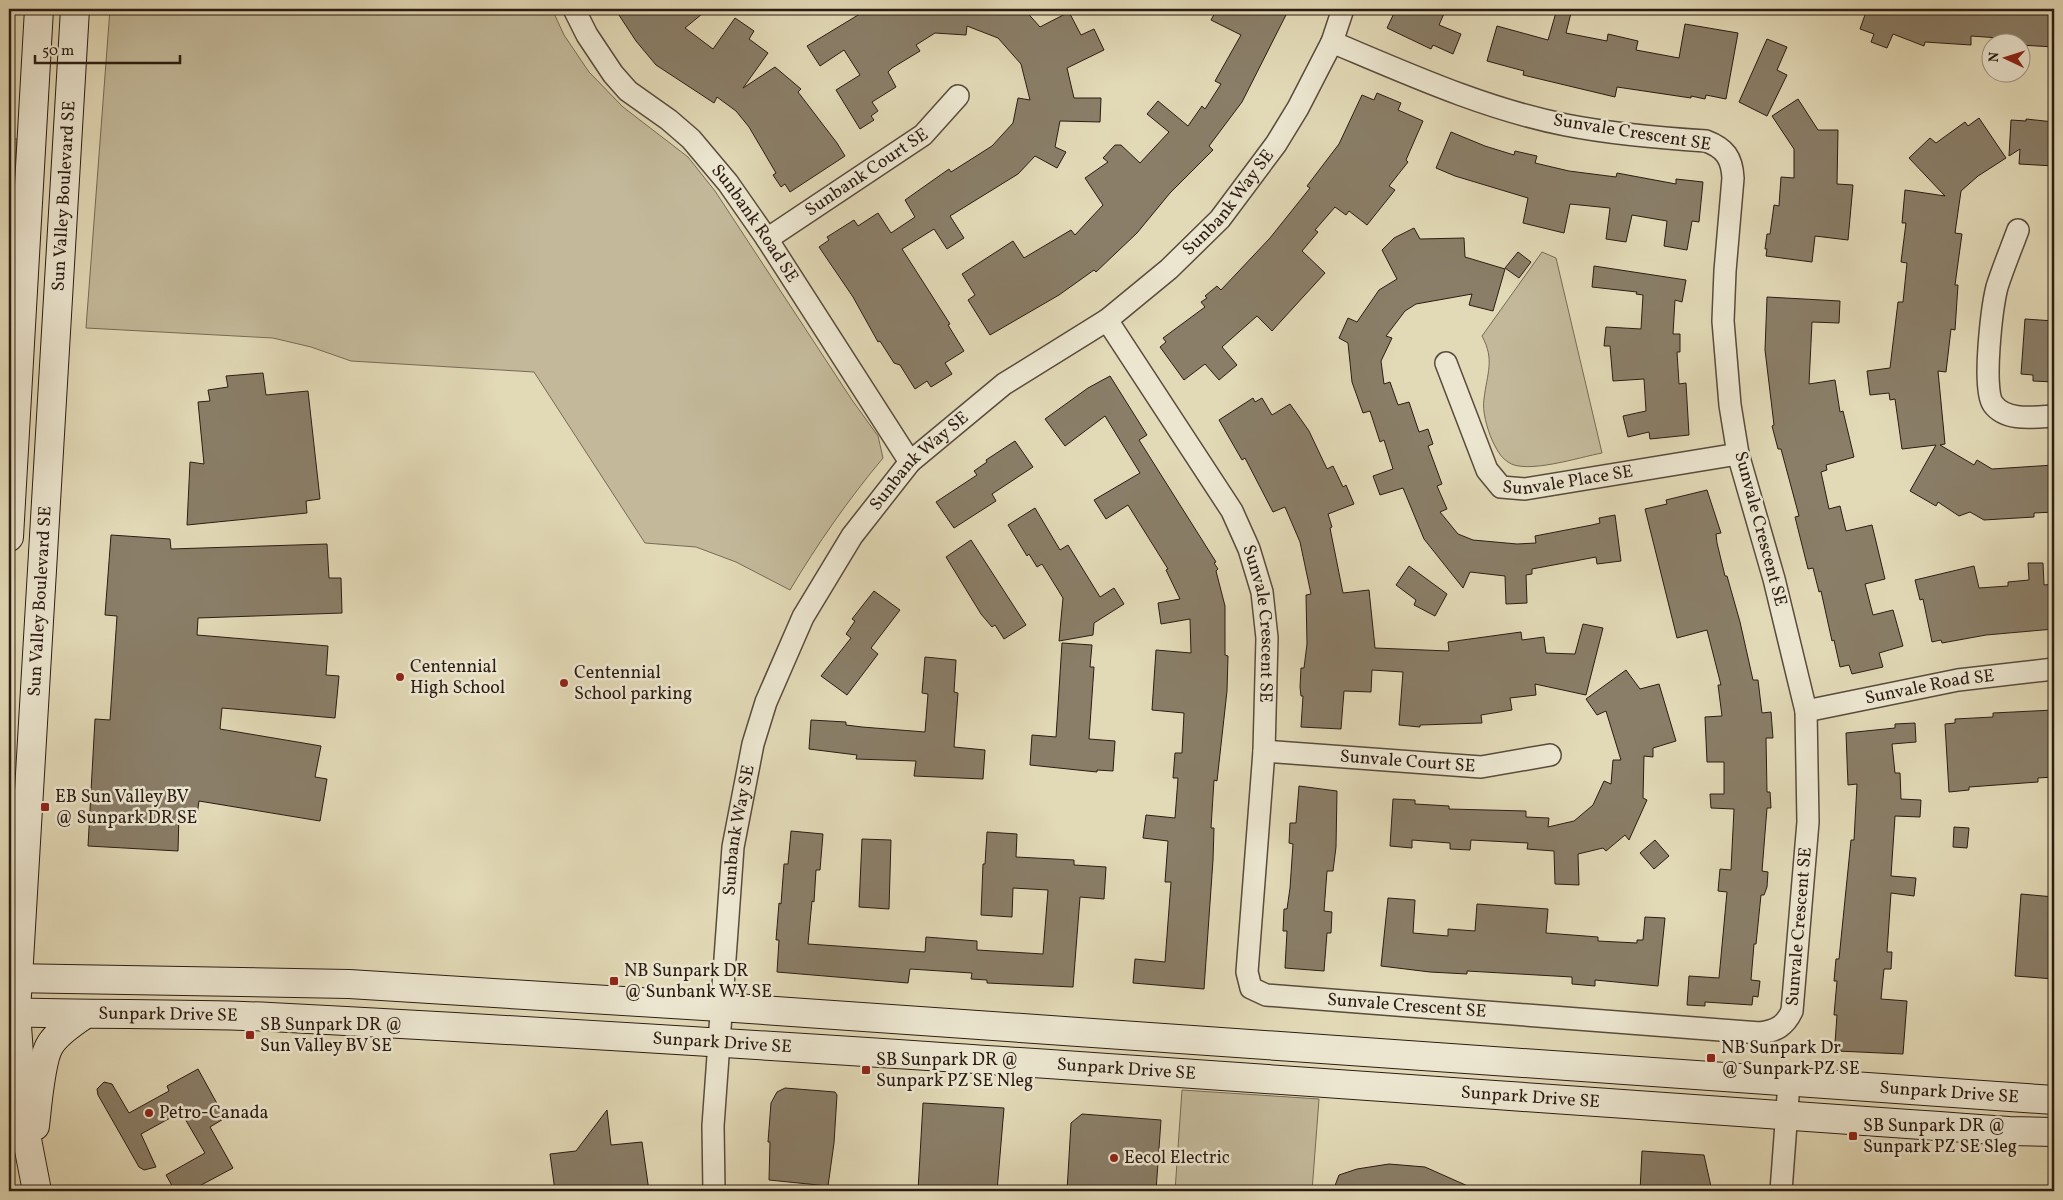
<svg xmlns="http://www.w3.org/2000/svg" width="2063" height="1200" font-family="Vollkorn,serif">
<style>
.green{fill:#c3b99a;stroke:#776a56}
.building{fill:#8a7e68;stroke:#2b1c13}
.lines{fill:none;stroke-linecap:round;stroke-linejoin:round}
.street-casing{stroke:#594b3c;stroke-width:24}
.secondary-casing{stroke:#2b1c13;stroke-width:30}
.street{stroke:#ece6d0;stroke-width:21}
.secondary{stroke:#ece6d0;stroke-width:28}
.poi-dot{fill:#8f2418;stroke:#ece6d0;stroke-width:2}
.labels{text-anchor:middle;dominant-baseline:central;stroke-width:5;stroke-linejoin:round;paint-order:stroke}
.street-label{font-size:18px;fill:#2b1c13;stroke:#ece6d0}
.poi-label{font-size:18px;fill:#2b1c13;stroke:#ece6d0;text-anchor:start}
</style>
<rect width="100%" height="100%" fill="#e2d9b6"/>
<filter id="stains"><feTurbulence type="fractalNoise" baseFrequency=".004" numOctaves="4"/><feColorMatrix values="0 0 0 0 .2 0 0 0 0 .09 0 0 0 0 .02 0 0 0 .5 -.17"/></filter>
<radialGradient id="worn" r=".72"><stop offset=".6" stop-color="#630" stop-opacity="0"/><stop offset="1" stop-color="#630" stop-opacity=".3"/></radialGradient>
<g class="green">
<path d="M110,9H552L564,35L589,72L623,107L688,157L715,191L852,400L878,436L883,458C848,500 818,543 790,590L736,562L696,547L645,543L534,372L351,361L311,347L273,338L86,328Z"/>
<path d="M9,138L17,139L9,253Z"/>
<path d="M1542,252L1556,258L1602,453C1580,457 1525,475 1508,462C1500,457 1496,448 1492,440C1487,428 1482,411 1484,399C1487,373 1495,360 1482,336Z"/>
<path d="M1182,1090L1319,1099L1312,1191H1175Z"/>
</g>
<g class="building">
<path d="M615,9H708L685,28L713,49L735,18L754,31L749,39L768,53L743,88L775,67L801,89L798,92L837,143L845,156L790,192L785,184L781,187L773,175L776,173L749,127L736,111L717,97L714,103L656,65L636,41Z"/>
<path d="M868,9H1024L1040,27L1069,12L1081,35L1094,29L1104,50L1067,68L1074,98H1101L1100,122L1060,121L1055,147L1066,152L1057,168L1035,156L1018,174L950,216L964,238L947,249L934,229L902,249L950,324L948,325L964,351L945,363L952,374L931,387L927,381L915,389L900,365L894,363L880,341L878,342L853,297L819,247L829,240L827,237L854,220L858,226L878,213L891,233L915,217L905,200L949,169L951,172L992,146L1013,123L1018,98L1030,100L1021,64L998,38L967,26L966,35L935,33L916,45L920,51L892,68L888,72L896,87L872,102L878,111L871,116L874,120L860,129L836,90L860,75L844,50L820,66L807,46Z"/>
<path d="M1217,9H1289L1242,102L1209,146L1213,150L1170,193L1137,233L1096,272L1094,270L1059,295L990,335L968,300L975,295L962,274L1013,241L1024,258L1071,230L1075,235L1103,205L1085,178L1108,162L1103,158L1115,145H1121L1140,163L1169,132L1147,114L1158,101L1188,126L1202,106L1205,109L1221,84L1215,81L1241,35L1211,20Z"/>
<path d="M1396,9H1446L1439,25L1461,34L1453,54L1433,45L1431,49L1387,28Z"/>
<path d="M1557,9H1572L1566,33L1607,41L1608,34L1638,41L1636,50L1679,58L1685,24L1738,33L1726,99L1706,95L1705,99L1691,96V98L1617,87L1615,97L1523,75L1524,71L1487,61L1497,26L1548,40Z"/>
<path d="M1867,9H2054V47L2020,45V42H2012L2013,39L1971,36V45L1925,42L1924,46L1893,34L1887,48L1871,42L1874,34L1860,29Z"/>
<path d="M1767,39L1787,47L1777,70L1787,75L1767,116L1739,102Z"/>
<path d="M1377,93L1401,103L1398,110L1423,121L1406,160L1408,162L1389,186L1395,190L1367,225L1349,211L1346,215L1335,207L1315,230L1318,232L1302,251L1325,273L1272,331L1257,316L1222,347L1237,365L1219,380L1205,364L1184,380L1160,347L1166,342L1163,338L1205,307L1201,302L1207,298L1205,296L1217,286L1221,290L1270,238L1310,188L1307,186L1339,144L1362,95L1374,100Z"/>
<path d="M1798,99L1818,130H1838L1837,184L1853,185L1848,240L1815,236L1812,262L1766,256L1767,249H1765L1767,234H1770L1774,205L1779,206L1781,177L1794,178V149L1772,116Z"/>
<path d="M1979,118L2006,158L1978,176L1961,191L1955,233L1962,234L1955,285H1958L1955,330L1951,329L1946,372L1938,371L1945,444L1940,445L1974,465L1977,460L1992,469L2054,465V512L2034,513V517L1984,520L1970,512L1959,516L1938,502L1936,506L1910,491L1936,445L1902,449L1895,399L1890,400L1889,393L1870,395L1867,371L1890,368L1898,302H1903L1907,263L1901,262L1906,223H1902L1905,190L1945,196L1909,158L1930,138L1936,143L1965,122L1968,126Z"/>
<path d="M2026,119L2054,122V166L2019,164L2020,149L2009,156L2011,120L2026,121Z"/>
<path d="M1451,132L1485,146L1514,155L1515,151L1537,156L1535,163L1569,171L1616,177L1617,173L1676,184V179L1703,182L1699,222L1692,221L1687,250L1664,246L1667,221L1632,215L1626,242L1606,239L1610,208L1570,204L1564,233L1523,223L1528,198L1455,176L1436,168Z"/>
<path d="M1414,228L1420,239L1464,238L1465,257L1505,269L1493,311L1469,305L1472,294L1416,304L1405,311L1386,336L1392,338L1381,361L1384,384L1390,382L1398,405L1409,402L1419,432L1428,429L1433,444L1428,446L1442,484L1437,486L1447,509L1440,512L1458,534L1473,540L1517,544L1536,543L1535,536L1592,525L1600,523L1599,518L1615,515L1621,561L1597,564L1596,557L1532,569V574L1526,575L1527,603L1506,604L1505,576L1470,572L1463,588L1424,539L1403,488L1380,495L1373,476L1393,469L1384,440L1380,442L1370,411L1363,413L1352,382L1348,343L1339,338L1348,318L1357,322L1379,290L1397,279L1382,250L1394,238Z"/>
<path d="M1518,252L1531,262L1519,278L1505,268Z"/>
<path d="M1594,266L1686,280L1682,302L1675,300L1673,334H1680V352H1677L1679,384L1686,383L1689,435L1650,439L1649,432L1628,437L1623,416L1646,411L1644,379L1613,381L1610,346H1604L1606,327L1641,329L1643,295L1636,294L1637,292L1592,287Z"/>
<path d="M1767,297L1840,301L1839,323L1812,322L1809,384L1835,380L1840,412L1843,411L1854,457L1826,465L1827,470L1821,472L1829,509L1840,506L1846,531L1872,525L1885,579L1865,584L1873,615L1893,610L1903,646L1879,653L1883,667L1852,674L1849,665L1840,667L1834,640L1832,641L1821,591L1819,592L1813,568L1808,569L1795,517L1799,516L1781,449H1778L1772,426L1774,425L1765,350Z"/>
<path d="M2025,319L2054,321V382L2033,381V375L2021,374Z"/>
<path d="M263,373L266,395L308,391L320,499L306,501L307,513L187,525L190,462L204,464L198,402L210,401L208,390L228,387L226,376Z"/>
<path d="M1110,376L1147,435L1139,440L1216,562L1214,563L1218,569L1216,571L1225,606V655L1228,656L1227,691L1217,781L1214,780L1211,828H1214L1213,860L1204,989L1133,983L1135,959L1165,962L1171,882H1165L1168,841L1143,838L1146,815L1175,818L1178,778H1173L1175,753H1182L1184,713L1152,710L1156,650L1191,653L1190,619L1161,624L1158,603L1180,599L1166,570L1168,569L1128,505L1106,519L1094,500L1140,473L1105,416L1065,446L1045,419L1088,388Z"/>
<path d="M1253,398L1255,402L1262,398L1272,415L1290,404L1309,431L1327,469L1333,466L1343,487L1346,485L1354,504L1328,514L1332,527L1330,528L1343,593L1369,590L1375,648L1449,651L1448,642L1521,632L1522,640L1544,637L1546,653L1575,654L1583,624L1603,628L1586,695L1535,684L1536,695L1510,698L1512,710L1481,715L1482,723L1420,725V727L1399,725L1403,672L1372,670L1371,692L1344,691L1341,729L1301,727L1303,696H1301L1300,687L1301,668H1304L1307,644L1306,595L1311,594L1300,542L1285,507L1273,512L1245,458L1242,460L1219,420Z"/>
<path d="M1015,441L1033,467L992,494L996,501L954,528L936,502L977,475L974,471L987,462L986,460Z"/>
<path d="M1707,490L1721,533L1716,534L1717,543L1725,576H1727L1740,622L1753,680H1758L1762,713L1771,712L1773,738H1766L1767,792H1770L1771,808H1767L1762,871L1768,872L1767,887L1764,895H1761L1756,944H1754L1751,980L1760,981L1758,997L1753,996L1752,1005L1705,1002V1006L1687,1005L1689,976L1719,978L1727,892L1718,891L1720,869L1731,870L1734,809L1711,808L1710,794H1724V762H1707L1705,717L1722,716L1718,685H1721L1707,630L1677,638L1645,509L1667,504L1666,500Z"/>
<path d="M1035,508L1060,550L1068,545L1100,597L1114,588L1124,604L1094,623L1093,635L1059,641L1063,598L1042,564L1037,567L1029,554L1027,556L1008,525Z"/>
<path d="M111,535L170,539L171,549L327,544L329,578H341L342,613L198,618L197,635L328,646L326,675L339,676L335,718L222,708L220,729L321,746L315,777L327,779L320,821L199,801L197,815L179,813L178,851L88,846L95,719L110,720L117,616L105,615Z"/>
<path d="M971,540L1026,625L1004,639L995,625L992,627L981,614L946,557Z"/>
<path d="M2028,563H2043L2044,585L2054,584V629L1986,635L1942,643L1941,640L1932,642L1923,599L1920,600L1915,580L1974,566L1979,588L2008,586V582L2029,580Z"/>
<path d="M1409,566L1447,594L1435,616L1414,605L1416,600L1396,585Z"/>
<path d="M874,591L900,610L871,648L878,654L847,695L821,676L851,638L846,634L855,621L852,619Z"/>
<path d="M1062,643L1092,645L1090,667H1094L1089,739L1115,741L1113,771L1097,770V772L1030,765L1032,735L1056,737Z"/>
<path d="M925,657L956,660L954,692L958,693L954,747L985,750L983,779L914,776L916,761L856,759L857,755L809,749L811,720L846,722V725L862,727L925,732L928,694L922,693Z"/>
<path d="M1626,670L1640,689L1659,684L1676,741L1653,748V757L1644,756L1643,798L1647,800L1629,840L1625,835L1606,851L1603,848L1578,854L1579,885L1555,884L1554,851L1527,849L1528,843L1471,840L1470,850L1450,849V843L1412,840V848L1390,846L1393,799L1415,800V804L1449,806V809L1526,811V817L1549,818L1548,827L1574,821L1593,805L1604,781L1611,784L1613,760H1621L1606,711L1597,715L1586,699Z"/>
<path d="M2054,710V777L2038,778V782L1969,787V790L1949,792L1945,724L1955,723V719L1993,717V713Z"/>
<path d="M1915,723L1916,742L1892,744L1895,773H1900L1901,799L1921,800L1920,817L1895,816L1891,876L1916,878L1914,896L1891,893L1887,952H1892L1891,969H1884L1881,999L1907,1001L1903,1054L1837,1051L1838,1043H1835L1837,1015H1834L1837,981H1834L1836,959H1839L1851,840H1854L1857,784L1848,785L1846,733L1895,728V724Z"/>
<path d="M1299,786L1337,791L1336,847L1333,871H1327L1324,911L1332,912L1331,933H1327L1324,971L1285,968L1287,931H1283L1284,909H1287L1290,888L1293,844L1289,843L1290,823H1296Z"/>
<path d="M1954,827L1969,828L1967,848L1953,847Z"/>
<path d="M791,831L823,834L820,870H816L814,902L812,901L808,944L925,952L926,937L977,941V950L1043,954L1048,890L1013,888L1012,917L981,915L983,864H985L987,832L1017,834L1016,857L1074,860V865L1106,867L1104,899L1080,897L1073,987L987,983V980L971,979L972,973L910,969L908,983L777,972L779,940H776L779,903L781,904L784,864H788Z"/>
<path d="M862,839L891,840L889,909L859,907Z"/>
<path d="M1655,840L1669,856L1654,869L1640,853Z"/>
<path d="M2021,894L2054,897V979L2015,976Z"/>
<path d="M1388,898L1415,900L1413,933L1448,936V929L1475,931L1477,904L1548,909L1546,933L1598,937V941L1637,943V940H1643L1645,917L1665,918L1658,986L1595,980V986L1572,984V977L1467,971V974L1430,972L1381,966Z"/>
<path d="M198,1069L225,1118L210,1127L233,1168L190,1191H175L166,1175L205,1153L181,1112L141,1134L156,1167L144,1170L139,1167L98,1095L97,1089L104,1082L112,1084L129,1113L169,1091L167,1086Z"/>
<path d="M785,1088L835,1092L837,1095L834,1143L828,1186L769,1180L770,1142H768L771,1103L777,1092Z"/>
<path d="M923,1103L1004,1108L997,1191H918Z"/>
<path d="M607,1110L611,1145L642,1142L649,1191H555L550,1154L576,1151Z"/>
<path d="M1082,1114L1161,1120L1156,1191H1067L1071,1123Z"/>
<path d="M1642,1151L1704,1155L1712,1191H1640Z"/>
<path d="M1389,1164L1425,1167L1479,1191H1333L1339,1175L1357,1169Z"/>
</g>
<g class="lines">
<g class="street-casing">
<g id="street">
<path id="s1" d="M574,9L587,35L613,74L628,91L669,120L691,139L728,183L767,239L910,462"/>
<path d="M2018,230C2011,249 2003,268 1997,287C1992,307 1982,389 1993,404C2006,422 2035,417 2054,416"/>
<path id="s2" d="M767,239L923,135L958,96"/>
<path id="s3" d="M1107,320L1232,511L1249,549L1262,592L1267,638L1264,751L1247,972L1251,988L1266,995L1760,1033C1776,1031 1785,1026 1792,1011L1808,822L1806,711L1774,579L1738,454L1730,405L1723,321L1725,271L1733,178C1732,158 1725,148 1706,141C1659,138 1612,134 1566,125C1485,109 1408,74 1332,42"/>
<path id="s4" d="M1446,363L1487,470L1501,487L1525,489L1738,454"/>
<path id="s5" d="M1806,711L1958,680L2054,669"/>
<path id="s6" d="M1264,751L1481,767L1550,755"/>
<path id="s7" d="M714,1191L713,1126L733,847L753,744L766,702L803,617L852,536L910,462L1004,384L1107,320L1169,269L1220,219L1276,144L1298,108L1332,42L1343,9"/>
<path d="M1781,1191L1789,1083"/>
</g>
</g>
<g class="secondary-casing">
<g id="secondary">
<path d="M9,537L39,9"/>
<path id="s8" d="M9,978L349,984L720,1007L2054,1100"/>
<path id="s9" d="M9,1012C96,1015 183,1013 270,1017C851,1047 1430,1091 2009,1131L2054,1132"/>
<path d="M35,1126C37,1108 41,1059 50,1045C57,1033 73,1023 84,1015"/>
<path id="s10" d="M37,1191L24,1124L16,1012L75,9"/>
</g>
</g>
<use href="#street" class="street"/>
<use href="#secondary" class="secondary"/>
</g>
<g class="poi-dot">
<circle cx="400" cy="677" r="5"/>
<circle cx="564" cy="683" r="5"/>
<rect x="40" y="802" width="10" height="10" rx="2.5"/>
<rect x="609" y="976" width="10" height="10" rx="2.5"/>
<rect x="245" y="1030" width="10" height="10" rx="2.5"/>
<rect x="1706" y="1053" width="10" height="10" rx="2.5"/>
<rect x="861" y="1065" width="10" height="10" rx="2.5"/>
<circle cx="149" cy="1113" r="5"/>
<rect x="1848" y="1131" width="10" height="10" rx="2.5"/>
<circle cx="1114" cy="1158" r="5"/>
</g>
<g class="labels">
<g class="street-label">
<text transform="translate(1632 133) rotate(9)">Sunvale Crescent SE</text>
<text stroke="none"><textPath href="#s2" startOffset="120">Sunbank Court SE</textPath></text>
<text stroke="none"><textPath href="#s10" startOffset="998">Sun Valley Boulevard SE</textPath></text>
<text stroke="none"><textPath href="#s7" startOffset="1188">Sunbank Way SE</textPath></text>
<text stroke="none"><textPath href="#s1" startOffset="284">Sunbank Road SE</textPath></text>
<text stroke="none"><textPath href="#s7" startOffset="782">Sunbank Way SE</textPath></text>
<text stroke="none"><textPath href="#s4" startOffset="204">Sunvale Place SE</textPath></text>
<text transform="translate(1760 529) rotate(75)">Sunvale Crescent SE</text>
<text stroke="none"><textPath href="#s10" startOffset="592">Sun Valley Boulevard SE</textPath></text>
<text stroke="none"><textPath href="#s3" startOffset="346">Sunvale Crescent SE</textPath></text>
<text stroke="none"><textPath href="#s5" startOffset="126">Sunvale Road SE</textPath></text>
<text stroke="none"><textPath href="#s6" startOffset="144">Sunvale Court SE</textPath></text>
<text stroke="none"><textPath href="#s7" startOffset="362">Sunbank Way SE</textPath></text>
<text stroke="none"><textPath href="#s3" startOffset="1350">Sunvale Crescent SE</textPath></text>
<text stroke="none"><textPath href="#s3" startOffset="870">Sunvale Crescent SE</textPath></text>
<text stroke="none"><textPath href="#s9" startOffset="159">Sunpark Drive SE</textPath></text>
<text stroke="none"><textPath href="#s9" startOffset="714">Sunpark Drive SE</textPath></text>
<text stroke="none"><textPath href="#s9" startOffset="1119">Sunpark Drive SE</textPath></text>
<text stroke="none"><textPath href="#s8" startOffset="1944">Sunpark Drive SE</textPath></text>
<text stroke="none"><textPath href="#s9" startOffset="1524">Sunpark Drive SE</textPath></text>
</g>
<g class="poi-label">
<text x="410" y="667">Centennial<tspan x="410" dy="21">High School</tspan></text>
<text x="574" y="673">Centennial<tspan x="574" dy="21">School parking</tspan></text>
<text x="55" y="797">EB Sun Valley BV<tspan x="55" dy="21">@ Sunpark DR SE</tspan></text>
<text x="624" y="971">NB Sunpark DR<tspan x="624" dy="21">@ Sunbank WY SE</tspan></text>
<text x="260" y="1025">SB Sunpark DR @<tspan x="260" dy="21">Sun Valley BV SE</tspan></text>
<text x="1721" y="1048">NB Sunpark Dr<tspan x="1721" dy="21">@ Sunpark PZ SE</tspan></text>
<text x="876" y="1060">SB Sunpark DR @<tspan x="876" dy="21">Sunpark PZ SE Nleg</tspan></text>
<text x="159" y="1113">Petro-Canada</text>
<text x="1863" y="1126">SB Sunpark DR @<tspan x="1863" dy="21">Sunpark PZ SE Sleg</tspan></text>
<text x="1124" y="1158">Eecol Electric</text>
</g>
</g>
<rect width="2063" height="1200" fill="none" stroke="#e2d9b6" stroke-width="30"/>
<rect x="10" y="10" width="2043" height="1180" fill="none" stroke="#2b1c13" stroke-width="2.5"/>
<rect x="15" y="15" width="2033" height="1170" fill="none" stroke="#2b1c13"/>
<g transform="translate(2006 58) rotate(274)"><circle r="24" fill="#ece6d0" stroke="#9f9584"/>
<path d="M0-4L9 19L0 12L-9 19Z" fill="#8f2418"/>
<text y="-8" font-size="14" font-weight="bold" text-anchor="middle" fill="#2b1c13">N</text>
</g>
<path d="M35 55v8h145v-8" fill="none" stroke="#2b1c13" stroke-width="2.5"/>
<text x="42" y="55" font-size="15" fill="#2b1c13" stroke="#ece6d0" stroke-width="4" paint-order="stroke">50 m</text>
<rect width="100%" height="100%" filter="url(#stains)"/>
<rect width="100%" height="100%" fill="url(#worn)"/>
</svg>
